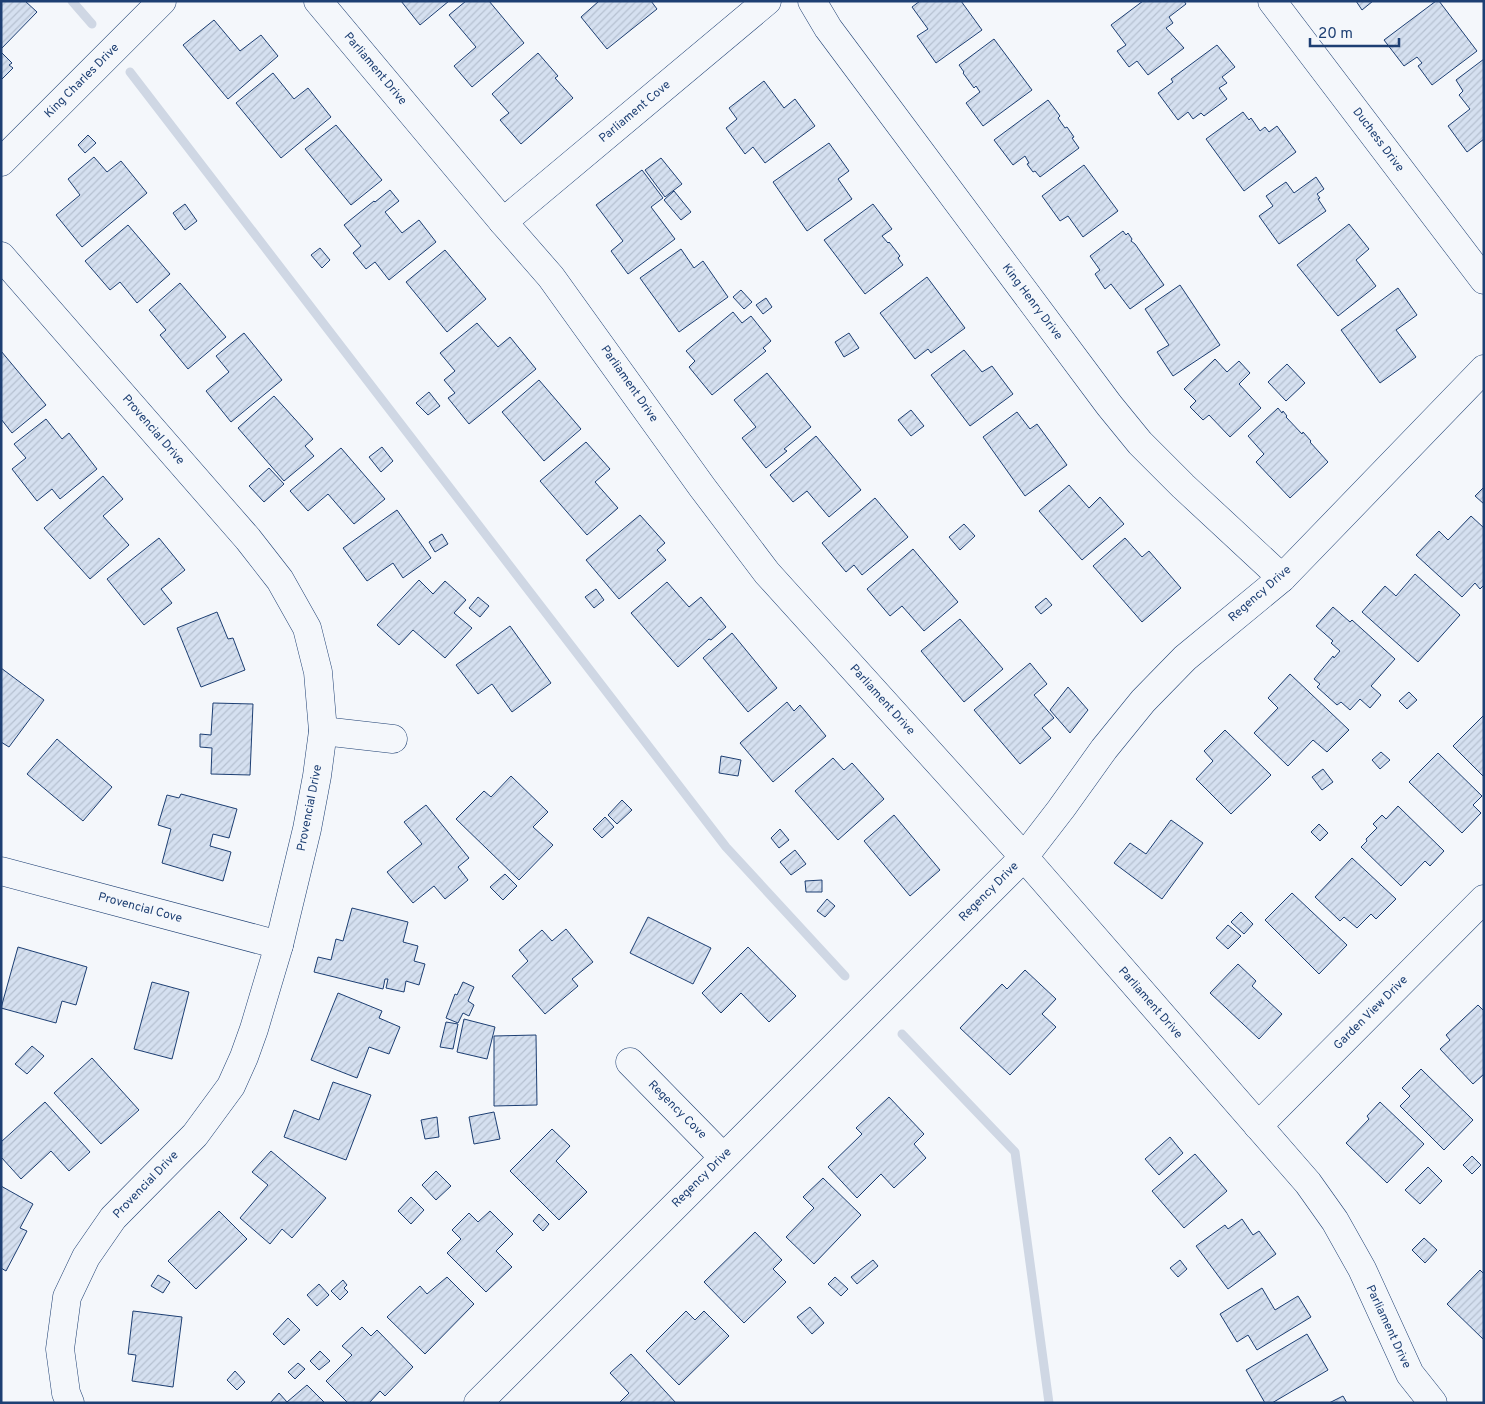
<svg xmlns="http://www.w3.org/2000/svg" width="1485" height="1404" font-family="Overpass,sans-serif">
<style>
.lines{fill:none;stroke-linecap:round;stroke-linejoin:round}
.stream{stroke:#cfd7e4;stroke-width:9}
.building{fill:url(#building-hatch);stroke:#1d3f73}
.minor-casing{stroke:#1d3f73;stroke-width:29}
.minor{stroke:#f4f7fb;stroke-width:28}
.labels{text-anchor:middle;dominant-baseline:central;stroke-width:4;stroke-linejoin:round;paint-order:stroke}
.street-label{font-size:12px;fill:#1d3f73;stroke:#f4f7fb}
</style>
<defs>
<pattern id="building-hatch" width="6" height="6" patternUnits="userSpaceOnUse" patternTransform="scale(1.25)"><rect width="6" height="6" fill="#d5e0f0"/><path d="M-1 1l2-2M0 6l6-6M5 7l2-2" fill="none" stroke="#b6c1d1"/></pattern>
</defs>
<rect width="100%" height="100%" fill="#f4f7fb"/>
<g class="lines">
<g class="stream">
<path d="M72,1L92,24"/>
<path d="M130,72L726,847L845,976"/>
<path d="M902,1034L1015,1152L1049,1403"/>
</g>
</g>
<g class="building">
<path d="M1,1H25L37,12L1,49Z"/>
<path d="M401,1H449L420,25Z"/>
<path d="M466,1H489L524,43L472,87L454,66L476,47L449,15Z"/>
<path d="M599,1H651L657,9L607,49L581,17Z"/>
<path d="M920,1H961L982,30L936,63L917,36L928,29L912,7Z"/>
<path d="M1143,1H1184L1186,4L1169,17L1173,23L1166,28L1184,48L1148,75L1137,61L1129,67L1117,51L1126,45L1111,25Z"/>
<path d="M1356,1H1373L1362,10Z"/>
<path d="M1436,1H1439L1477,51L1432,85L1418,66L1422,63L1417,57L1404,66L1384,40Z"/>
<path d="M214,20L240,51L261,35L278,56L228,99L183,45Z"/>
<path d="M994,39L1032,90L983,126L966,103L980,92L976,86L974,88L963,73L964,72L959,65Z"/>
<path d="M1217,45L1235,67L1222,77L1227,83L1219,88L1227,99L1204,116L1201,113L1193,119L1188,112L1178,120L1158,93L1173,82L1171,79Z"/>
<path d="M1,52L12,63L9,65L13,68L1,80Z"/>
<path d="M538,53L558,76L555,78L573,98L521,144L500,120L509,113L492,94Z"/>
<path d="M1484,59V139L1467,152L1448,126L1470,109L1459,95L1463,91L1456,80Z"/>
<path d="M273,73L294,99L308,88L331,117L281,158L236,103Z"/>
<path d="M764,81L784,108L795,99L815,126L765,163L753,147L745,154L726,128L737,119L729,108Z"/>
<path d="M1048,100L1060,116L1058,118L1065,128L1067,127L1074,137L1072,138L1079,148L1040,177L1035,171L1033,172L1027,164L1029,163L1025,156L1013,165L994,140Z"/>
<path d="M1243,112L1249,120L1251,118L1260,131L1265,127L1269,132L1277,126L1296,152L1244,191L1206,139Z"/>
<path d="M336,125L382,180L351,205L305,149Z"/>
<path d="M88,135L96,143L85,153L78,145Z"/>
<path d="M829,143L849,171L838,179L852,199L807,231L773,182Z"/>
<path d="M94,157L107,172L121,161L147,193L82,247L56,215L80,195L68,179Z"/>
<path d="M661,158L682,184L665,197L645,170Z"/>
<path d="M1084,165L1118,211L1083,237L1068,216L1060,221L1042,196Z"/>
<path d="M642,170L663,198L651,207L675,239L628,274L611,251L623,241L596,205Z"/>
<path d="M1316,177L1324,189L1317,194L1320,198L1318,199L1326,211L1279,244L1259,216L1273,206L1266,196L1286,182L1294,193Z"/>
<path d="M390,190L399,201L385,212L402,233L419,220L436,242L389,280L375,262L366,269L353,253L361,246L344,225L374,201L375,202Z"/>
<path d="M674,191L691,212L681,220L664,200Z"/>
<path d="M185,204L197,221L185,230L173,213Z"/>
<path d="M873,204L892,229L882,236L888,243L889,242L900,256L898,258L903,265L865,294L824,240Z"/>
<path d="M1349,224L1369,249L1356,260L1376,286L1338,316L1297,265Z"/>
<path d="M128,225L170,274L137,303L120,282L110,290L85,261Z"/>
<path d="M1123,231L1126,235L1128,233L1132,239L1131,241L1135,244L1164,285L1130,309L1111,284L1105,289L1095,274L1100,270L1090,256Z"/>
<path d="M320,248L330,260L322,268L311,255Z"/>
<path d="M681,249L694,268L703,261L728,297L679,332L640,278Z"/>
<path d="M445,250L486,299L447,332L406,282Z"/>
<path d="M927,277L965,328L931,353L928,349L915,359L880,313Z"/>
<path d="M180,283L226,337L188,369L160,335L166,330L149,310Z"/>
<path d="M1180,285L1220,345L1173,376L1157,352L1169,345L1145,309Z"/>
<path d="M1398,288L1417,315L1396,330L1416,357L1380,383L1341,330Z"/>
<path d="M741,290L752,302L744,309L733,297Z"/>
<path d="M766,298L772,307L763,314L756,305Z"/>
<path d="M733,312L742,323L751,316L771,341L763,348L766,351L712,395L689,367L695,361L686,351Z"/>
<path d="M477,323L498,347L510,337L536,369L469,424L448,398L455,393L444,380L455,371L440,353Z"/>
<path d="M244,333L282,380L231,422L206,391L229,372L216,356Z"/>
<path d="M849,333L859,348L844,357L835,342Z"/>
<path d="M964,350L982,372L992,366L1013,394L970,426L931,375Z"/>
<path d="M1,351L46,405L12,433L1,419Z"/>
<path d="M1215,359L1227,372L1239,361L1250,373L1239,384L1261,408L1230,437L1209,415L1203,420L1190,407L1196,401L1184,389Z"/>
<path d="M1287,364L1305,383L1286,401L1268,382Z"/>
<path d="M767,373L811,427L784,449L787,451L766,468L742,438L756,427L734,400Z"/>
<path d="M539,380L581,429L544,461L502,412Z"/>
<path d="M429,392L440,406L428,415L416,403Z"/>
<path d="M274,396L313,439L305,446L314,456L284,481L238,428Z"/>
<path d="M1278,408L1282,413L1283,411L1287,416L1286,417L1302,434L1303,432L1311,441L1310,442L1328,462L1290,498L1256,462L1264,454L1248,436Z"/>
<path d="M911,410L924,426L911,436L898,420Z"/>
<path d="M1017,412L1030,429L1037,424L1067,465L1025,496L983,437Z"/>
<path d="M46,419L62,439L69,433L97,469L60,499L52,489L37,501L12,469L26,458L14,444Z"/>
<path d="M816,436L861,490L829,517L807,491L793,502L770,475Z"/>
<path d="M586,442L610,469L595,482L618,508L587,535L540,481Z"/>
<path d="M382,447L393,461L381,472L369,457Z"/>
<path d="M341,448L385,499L354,524L328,494L308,511L290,491Z"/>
<path d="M269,468L284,484L264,502L249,486Z"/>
<path d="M103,476L123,499L103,516L129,545L90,579L44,528Z"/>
<path d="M1069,485L1089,508L1100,497L1124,524L1082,560L1039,511Z"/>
<path d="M1484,487V504L1475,496Z"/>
<path d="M875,498L908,537L862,575L854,565L846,572L822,543Z"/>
<path d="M397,510L431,558L403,578L393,563L367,581L343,548Z"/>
<path d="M640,515L665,543L657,550L666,560L619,599L586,560Z"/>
<path d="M1471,516L1484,528V585L1480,589L1475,583L1462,597L1416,555L1439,531L1448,540Z"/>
<path d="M964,524L975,536L960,550L949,537Z"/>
<path d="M442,534L448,544L435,552L429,542Z"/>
<path d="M159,538L185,570L161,589L172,603L144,625L107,579Z"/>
<path d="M1125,538L1142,557L1149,551L1181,588L1142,622L1093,566Z"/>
<path d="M913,549L958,602L924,631L902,606L890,616L867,589Z"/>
<path d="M1415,574L1460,615L1418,662L1362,612L1385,586L1396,596Z"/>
<path d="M419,580L433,594L445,581L466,600L454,613L472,628L445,658L413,630L399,645L377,625Z"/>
<path d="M667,582L689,607L701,597L726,627L711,640L709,639L678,667L631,613Z"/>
<path d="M596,589L604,600L594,608L585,597Z"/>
<path d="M478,597L489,606L480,617L469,608Z"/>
<path d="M1046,598L1052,605L1041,614L1035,607Z"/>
<path d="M1333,607L1350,622L1352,620L1395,659L1371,686L1381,695L1370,708L1360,699L1350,710L1341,702L1337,705L1317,687L1320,684L1314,679L1333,656L1334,658L1340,651L1331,643L1333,641L1316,626Z"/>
<path d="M217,612L228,639L233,638L245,670L201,687L177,628Z"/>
<path d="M960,619L1003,669L964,702L921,651Z"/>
<path d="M510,626L551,683L512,712L492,684L478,694L456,665Z"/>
<path d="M732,633L777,688L748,712L703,658Z"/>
<path d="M1030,663L1047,684L1034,695L1054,718L1042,728L1051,738L1020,764L974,710Z"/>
<path d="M1,668L44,700L9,747L1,742Z"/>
<path d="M1290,674L1349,730L1327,752L1313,740L1288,766L1254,733L1278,708L1268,698Z"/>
<path d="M1068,687L1088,710L1070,733L1050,710Z"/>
<path d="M1409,692L1417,700L1407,709L1399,701Z"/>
<path d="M787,702L794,711L800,705L826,736L773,782L740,743Z"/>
<path d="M213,703L253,704L250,775L211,774L212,748L200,747V734L211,735Z"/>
<path d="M1484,715V777L1453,746Z"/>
<path d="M1225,730L1271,775L1231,814L1196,779L1213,761L1204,751Z"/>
<path d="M57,739L112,787L83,821L27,774Z"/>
<path d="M1381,752L1390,760L1380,769L1372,760Z"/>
<path d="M1438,753L1482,796L1473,805L1481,813L1462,833L1409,782Z"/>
<path d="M721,756L741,760L738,776L719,773Z"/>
<path d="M833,758L844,770L852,763L853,764L884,799L838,840L795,791Z"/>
<path d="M1323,769L1333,782L1322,790L1312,777Z"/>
<path d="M511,776L548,812L533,827L553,845L519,880L456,819L484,791L491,797Z"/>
<path d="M181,794L237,809L229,838L213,834L210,846L231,852L223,881L162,863L171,829L158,825L167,795L179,798Z"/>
<path d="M622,800L632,810L617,824L608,815Z"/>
<path d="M426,805L469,858L458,867L468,880L445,899L434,886L413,903L387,872L422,844L404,822Z"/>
<path d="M1398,806L1444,851L1430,866L1425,861L1401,886L1361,847L1367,841L1366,839L1377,828L1373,824L1382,815L1386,819Z"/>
<path d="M894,815L940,870L910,896L864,841Z"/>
<path d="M605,817L614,827L602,838L593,829Z"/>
<path d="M1171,820L1203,843L1162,899L1114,863L1130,843L1146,854Z"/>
<path d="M1319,824L1328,833L1320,841L1311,832Z"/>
<path d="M780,829L789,840L779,848L771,838Z"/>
<path d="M795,850L806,864L791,875L780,862Z"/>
<path d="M1352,858L1396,899L1376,919L1371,914L1357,928L1344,917L1340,921L1315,897Z"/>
<path d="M505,874L517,886L503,900L490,887Z"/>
<path d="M822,880V892H806L805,881Z"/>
<path d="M1292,893L1347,945L1319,974L1265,920Z"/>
<path d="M827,899L835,906L825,917L817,911Z"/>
<path d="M352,908L408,922L403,942L418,946L414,961L425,964L419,985L406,981L404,992L386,988L388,979H385L383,989L314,972L318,957L331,960L336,939L343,941Z"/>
<path d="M1241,912L1253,924L1244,934L1231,922Z"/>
<path d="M648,917L711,948L693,984L630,953Z"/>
<path d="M1228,925L1241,936L1228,949L1216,938Z"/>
<path d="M566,929L593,962L572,979L578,986L545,1014L512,976L528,961L519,950L542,930L552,941Z"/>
<path d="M18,947L87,967L76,1005L62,1001L56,1023L1,1008Z"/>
<path d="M748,947L796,996L769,1022L741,993L721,1013L702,993Z"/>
<path d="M1238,964L1256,981L1252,986L1282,1014L1259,1039L1210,993Z"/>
<path d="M1025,970L1056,999L1042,1014L1056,1027L1010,1075L960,1028L1002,984L1007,989Z"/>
<path d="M152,982L189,992L172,1059L134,1049Z"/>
<path d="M463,982L474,987L468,1001L474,1005L469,1016L463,1013L458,1023L446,1018L455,994L457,995Z"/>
<path d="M338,993L382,1011L379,1018L400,1027L389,1054L369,1047L357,1078L311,1060Z"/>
<path d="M1478,1005L1484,1011V1074L1473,1084L1440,1049L1450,1040L1446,1035Z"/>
<path d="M464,1019L495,1027L487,1059L457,1052Z"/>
<path d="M446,1022L458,1024L453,1049L440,1047Z"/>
<path d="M536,1035L537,1105L494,1106V1036Z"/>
<path d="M32,1046L44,1056L27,1074L15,1064Z"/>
<path d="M92,1058L139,1110L101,1144L54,1093Z"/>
<path d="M1421,1069L1473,1120L1444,1150L1400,1106L1410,1096L1402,1088Z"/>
<path d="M333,1082L371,1095L346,1160L284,1137L294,1110L319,1120Z"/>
<path d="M889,1097L924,1134L914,1144L926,1158L894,1188L881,1174L857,1198L828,1167L862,1134L856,1128Z"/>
<path d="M45,1102L90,1152L69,1171L51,1151L21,1179L1,1157V1142Z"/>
<path d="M1380,1102L1424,1144L1387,1183L1346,1143L1369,1119L1367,1116Z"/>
<path d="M494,1112L500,1139L474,1144L469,1117Z"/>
<path d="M437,1117L439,1137L425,1139L421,1120Z"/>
<path d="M552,1129L570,1146L556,1161L587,1192L559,1220L510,1171Z"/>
<path d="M1170,1137L1183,1153L1159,1175L1145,1159Z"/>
<path d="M271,1151L326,1198L292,1238L282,1229L270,1244L240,1218L268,1185L252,1172Z"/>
<path d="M1195,1154L1227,1191L1184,1228L1152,1191Z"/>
<path d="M1472,1156L1481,1165L1472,1174L1463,1165Z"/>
<path d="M1428,1167L1442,1181L1420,1204L1405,1190Z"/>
<path d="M436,1171L451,1186L436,1200L422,1185Z"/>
<path d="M823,1178L861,1215L814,1264L786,1237L814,1208L803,1197Z"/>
<path d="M1,1186L33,1204L20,1228L27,1231L6,1271L1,1268Z"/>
<path d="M411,1197L424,1210L411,1224L398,1211Z"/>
<path d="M219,1211L247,1239L196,1289L168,1261Z"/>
<path d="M490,1211L513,1234L496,1251L512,1267L486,1292L447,1253L461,1239L452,1230L469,1213L478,1222Z"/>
<path d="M539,1214L549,1224L543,1231L533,1221Z"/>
<path d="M1242,1219L1253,1235L1259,1231L1276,1254L1228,1289L1196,1246L1225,1225L1228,1229Z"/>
<path d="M755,1232L782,1260L773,1269L786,1282L744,1323L704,1282Z"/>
<path d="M1424,1238L1437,1250L1425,1263L1412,1250Z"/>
<path d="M873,1260L878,1266L857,1284L851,1277Z"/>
<path d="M1180,1260L1187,1269L1178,1277L1170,1268Z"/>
<path d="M1480,1270L1484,1274V1340L1447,1304Z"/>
<path d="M158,1275L170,1282L163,1293L151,1286Z"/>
<path d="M447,1277L474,1304L425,1354L387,1317L420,1286L427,1294Z"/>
<path d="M835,1277L848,1289L841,1296L828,1284Z"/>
<path d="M343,1280L347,1285L344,1288L348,1292L340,1300L331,1291Z"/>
<path d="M319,1284L329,1295L317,1306L307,1295Z"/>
<path d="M1262,1288L1275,1310L1298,1296L1311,1317L1257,1350L1248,1335L1237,1342L1220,1314Z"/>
<path d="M810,1307L824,1323L812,1334L797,1317Z"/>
<path d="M133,1311L182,1317L173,1387L132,1381L136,1355L128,1354Z"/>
<path d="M686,1311L695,1320L704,1311L729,1336L679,1385L646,1351Z"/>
<path d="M288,1318L300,1330L284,1345L273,1334Z"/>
<path d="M362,1327L371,1336L377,1330L413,1367L385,1396L380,1391L369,1403H348L326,1381L352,1355L342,1346Z"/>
<path d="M1307,1334L1328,1370L1272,1403H1265L1246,1370Z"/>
<path d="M320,1351L330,1361L319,1370L310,1361Z"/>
<path d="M631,1354L676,1403H619L629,1393L610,1373Z"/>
<path d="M298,1363L305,1369L295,1379L288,1372Z"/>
<path d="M235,1371L245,1382L237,1390L227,1380Z"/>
<path d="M307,1385L325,1403H270L279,1393L287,1402Z"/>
<path d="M1343,1396L1347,1403H1329Z"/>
</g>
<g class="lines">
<g class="minor-casing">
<g id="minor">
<path d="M318,1L503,222L551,277L702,487L767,573L1024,857L1308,1183L1335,1221L1362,1269L1410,1374L1433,1403"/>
<path d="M812,1L828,28L1109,405L1140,443L1183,486L1282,578"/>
<path d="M1272,1L1484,280"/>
<path d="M1,162L162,1"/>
<path d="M503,222L767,1"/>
<path d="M1,256L248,539L280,580L307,628L318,672L323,731L317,776L307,829L279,945L254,1029L244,1057L231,1086L195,1135L113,1218L86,1257L67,1297L60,1349L66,1393L70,1403"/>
<path d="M323,731L393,739"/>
<path d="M1,871L279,945"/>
<path d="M630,1062L723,1157"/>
<path d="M1258,1126L1484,899"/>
<path d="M478,1403L1024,857L1061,809L1104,749L1143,701L1185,658L1282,578L1484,369"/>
</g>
</g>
<use href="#minor" class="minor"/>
</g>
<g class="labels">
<g class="street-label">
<text transform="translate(375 69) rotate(50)">Parliament Drive</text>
<text transform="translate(82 81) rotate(-45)">King Charles Drive</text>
<text transform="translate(635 112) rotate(-40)">Parliament Cove</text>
<text transform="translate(1378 140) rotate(53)">Duchess Drive</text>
<text transform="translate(1032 302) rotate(53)">King Henry Drive</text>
<text transform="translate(629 384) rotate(55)">Parliament Drive</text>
<text transform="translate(153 430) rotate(49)">Provencial Drive</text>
<text transform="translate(1260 594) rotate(-41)">Regency Drive</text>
<text transform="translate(882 700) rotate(48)">Parliament Drive</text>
<text transform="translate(310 808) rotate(-79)">Provencial Drive</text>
<text transform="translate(989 892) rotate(-45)">Regency Drive</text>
<text transform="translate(140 908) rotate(15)">Provencial Cove</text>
<text transform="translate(1150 1003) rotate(49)">Parliament Drive</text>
<text transform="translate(1371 1013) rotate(-45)">Garden View Drive</text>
<text transform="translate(677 1110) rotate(45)">Regency Cove</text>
<text transform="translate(702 1178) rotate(-45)">Regency Drive</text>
<text transform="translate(146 1185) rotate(-46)">Provencial Drive</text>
<text transform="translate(1388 1327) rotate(65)">Parliament Drive</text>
</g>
</g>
<rect width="1485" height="1404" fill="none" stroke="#1d3f73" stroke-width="5"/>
<path d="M1310 38v8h89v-8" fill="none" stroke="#1d3f73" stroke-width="2.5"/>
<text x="1318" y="38" font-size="15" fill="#1d3f73" stroke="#f4f7fb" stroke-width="4" paint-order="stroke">20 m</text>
</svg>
